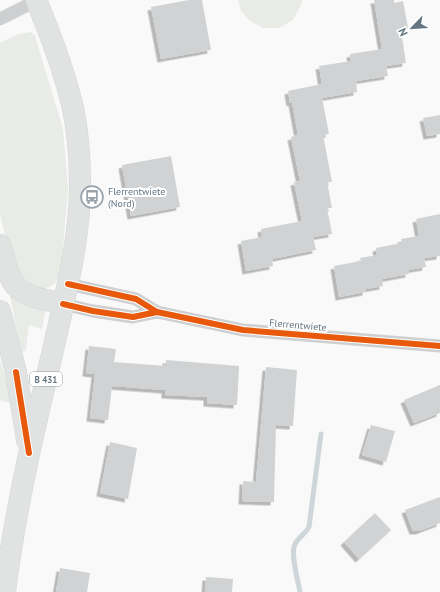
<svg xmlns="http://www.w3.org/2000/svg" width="440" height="592" font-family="'PT Sans',sans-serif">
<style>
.green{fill:#e8ebe6}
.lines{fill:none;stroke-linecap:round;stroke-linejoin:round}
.stream{stroke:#ced6d9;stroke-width:5}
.building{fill:#d0d2d3;filter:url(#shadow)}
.primary-casing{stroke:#d5d6d7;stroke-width:22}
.street{stroke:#cecfd0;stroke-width:13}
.primary{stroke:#e1e2e2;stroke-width:21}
.cycleway-casing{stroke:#fff;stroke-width:8}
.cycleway{stroke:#e8590c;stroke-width:6}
.labels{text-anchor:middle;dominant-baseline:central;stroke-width:4;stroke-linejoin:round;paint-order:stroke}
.shield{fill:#fff;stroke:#939fa8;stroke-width:1}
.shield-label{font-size:9px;font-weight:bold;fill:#657683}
.poi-label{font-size:10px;fill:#657683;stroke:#fff;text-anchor:start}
.street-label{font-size:10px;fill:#657683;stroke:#fff}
</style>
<defs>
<filter id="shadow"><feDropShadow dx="-3.5" dy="3.5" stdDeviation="0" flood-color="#0004"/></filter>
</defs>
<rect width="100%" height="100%" fill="#f9f9f9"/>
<g class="green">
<path d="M238,0H302V3L293,20L279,28H263L250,21L241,11Z"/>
<path d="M31,32L35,36L63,129L68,188L63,248L61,268L56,282L50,287L42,289H34L15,277L0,214V43L18,34Z"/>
<path d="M9,291L46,308L42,329L29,325L26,350L21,352Z"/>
<path d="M0,361L16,405L0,400Z"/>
</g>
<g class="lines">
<path class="stream" d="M300,592C298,580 290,554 295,544C299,537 306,533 309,527L321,434"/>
</g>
<g class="building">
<path d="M189,0H202L211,50L161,59L151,7Z"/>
<path d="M374,0H394V3L403,1L408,28L401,30L406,63L386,66L388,76L356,81L357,92L322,98L329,134L323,135L332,182H327L332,208H327L332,234L313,237L316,250L272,259L273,266L246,271L241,241L262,237L261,229L302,221L294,182L300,181L291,137L298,135L292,102L290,103L288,91L322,84L319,66L351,61L350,54L382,49Z"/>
<path d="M440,115V134L427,136L423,118Z"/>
<path d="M171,156L180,207L131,216L122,165Z"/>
<path d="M440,214V256L424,258L426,267L408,270L409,274L382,279L383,286L366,289V292L339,297L334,266L361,261L360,258L377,255L376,248L402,243L401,239L419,236L416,219Z"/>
<path d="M89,346L116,349L114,362L166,366V360L239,366L237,405L207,403V397L165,395V390L112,386L108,420L90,418L95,374L86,373Z"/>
<path d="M266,367L297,370L293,426L276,425L274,502L242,501L243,481L256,482Z"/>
<path d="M440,385V413L414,423L404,400Z"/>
<path d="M371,425L395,431L386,462L362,455Z"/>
<path d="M110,442L137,448L128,499L100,493Z"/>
<path d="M440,497V523L419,531H413L405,510Z"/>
<path d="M375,513L391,530L359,559L344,542Z"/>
<path d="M60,568L90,573L87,592H56Z"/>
<path d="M206,577L233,579L232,592H205Z"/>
</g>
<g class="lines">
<g class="primary-casing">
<g id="primary">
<path d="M0,245C13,293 14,293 63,304"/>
<path d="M0,311L16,372L27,440"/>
<path d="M5,592C15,510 34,430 53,350C65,296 80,241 80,185C80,159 78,130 72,104C63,68 50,33 36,0"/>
</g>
</g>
<g class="street">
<path d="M0,19L38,0"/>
<path d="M68,284L136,299L157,312L243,330L440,346"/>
<path d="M63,304L93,311L133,317L157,312"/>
</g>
<use href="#primary" class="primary"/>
<g class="cycleway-casing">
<g id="cycleway">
<path d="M68,284L136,299L157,312L243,330L440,346"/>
<path d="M63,304L93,311L133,317L157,312"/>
<path d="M16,372L29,453"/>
</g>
</g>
<use href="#cycleway" class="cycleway"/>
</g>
<defs>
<g id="bus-ring" transform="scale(1.15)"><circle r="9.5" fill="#fff" stroke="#99a4ac" stroke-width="1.5"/><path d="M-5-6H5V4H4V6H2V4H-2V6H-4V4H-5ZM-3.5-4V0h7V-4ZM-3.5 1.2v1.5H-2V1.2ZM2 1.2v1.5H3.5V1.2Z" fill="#99a4ac"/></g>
</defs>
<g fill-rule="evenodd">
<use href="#bus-ring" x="92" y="197"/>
</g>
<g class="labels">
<rect class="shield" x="30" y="372" width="32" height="14" rx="3"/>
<g class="shield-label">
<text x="46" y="379">B 431</text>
</g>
<g class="poi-label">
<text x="108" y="191">Flerrentwiete<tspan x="108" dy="12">(Nord)</tspan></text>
</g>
<g class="street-label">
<text transform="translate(298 325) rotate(5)">Flerrentwiete</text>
</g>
</g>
<g transform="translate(412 28) rotate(245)" stroke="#ffffff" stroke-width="3" paint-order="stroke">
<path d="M0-3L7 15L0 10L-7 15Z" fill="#657683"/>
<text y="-6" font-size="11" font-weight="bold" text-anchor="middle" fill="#657683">N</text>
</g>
</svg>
